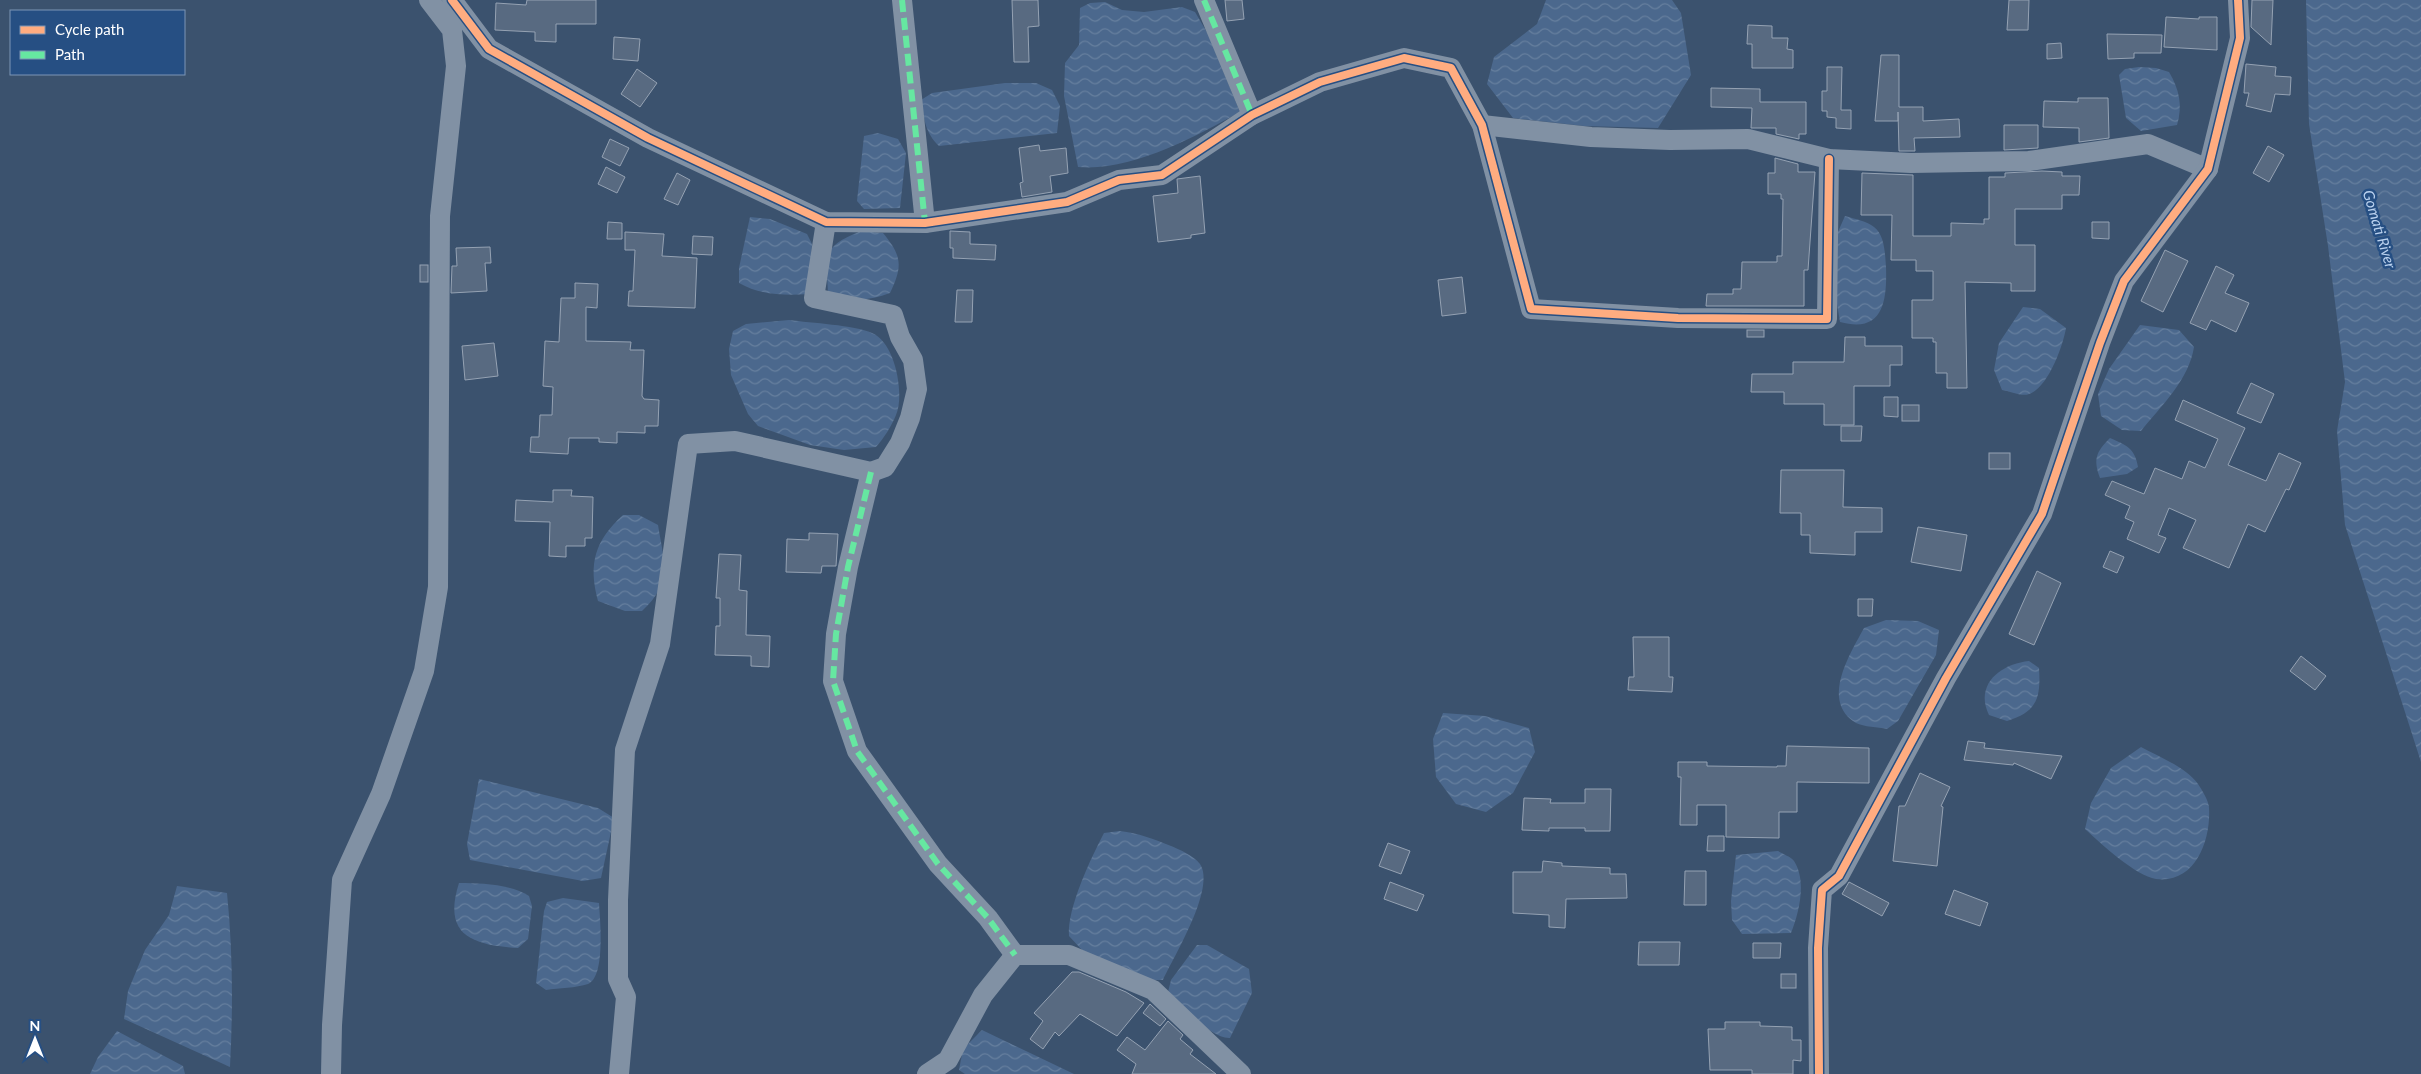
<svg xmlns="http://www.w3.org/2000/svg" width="2421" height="1074" font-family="Lato,sans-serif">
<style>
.water{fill:url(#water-waves)}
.building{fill:#586a81;stroke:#95a2b3}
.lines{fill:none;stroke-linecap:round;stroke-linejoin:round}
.minor{stroke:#8191a4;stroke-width:20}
.quiet{stroke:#66e7a1;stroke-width:6;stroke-dasharray:12 6;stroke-linecap:butt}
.cycleway-casing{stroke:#264f83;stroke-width:11}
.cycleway{stroke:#ffac80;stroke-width:8}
.labels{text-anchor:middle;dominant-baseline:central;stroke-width:5;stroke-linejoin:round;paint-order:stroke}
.water-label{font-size:15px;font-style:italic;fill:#bbd2ef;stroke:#264f83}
</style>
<defs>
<pattern id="water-waves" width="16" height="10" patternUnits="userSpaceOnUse" patternTransform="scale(1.25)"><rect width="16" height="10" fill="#4b688d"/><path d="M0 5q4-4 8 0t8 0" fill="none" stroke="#667f9e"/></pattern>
</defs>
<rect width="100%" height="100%" fill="#3b526e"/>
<g class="water">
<path d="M1546,0H1672L1681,13L1691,75L1658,128L1584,126L1513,118L1487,84L1494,57L1537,24Z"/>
<path d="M2306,0H2421V762L2345,525L2337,431L2345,382L2328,246L2309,124Z"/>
<path d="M1105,2L1122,10L1144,12L1182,7L1195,12L1208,34L1240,112C1195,137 1130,172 1078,167L1064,96L1065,63L1079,45L1080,8L1090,3Z"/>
<path d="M2139,67L2156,68L2169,72C2179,89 2183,105 2177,125L2141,131L2126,118L2119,75L2125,69Z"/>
<path d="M1005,83H1036L1052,90L1060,106L1057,133L939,146C925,133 924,118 921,100L932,93Z"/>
<path d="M878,133L898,139L906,153L900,208L864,209L857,201L864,136Z"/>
<path d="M1845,216C1855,219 1867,221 1874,227C1885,235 1885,255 1886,267C1887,300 1884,334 1840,322L1837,304L1833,243Z"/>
<path d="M750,217L770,219L807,234L812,244L809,294C785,296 760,295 739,283V268Z"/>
<path d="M861,231L883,233C902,256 903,266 890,293C869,301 850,302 828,293C826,253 822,247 861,231Z"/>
<path d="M2023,307L2040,309L2066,328C2063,346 2048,388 2029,394C2022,397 2010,391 2002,390L1994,370L1999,343Z"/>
<path d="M789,320C811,323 854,325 872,333C895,342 905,394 896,415C891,427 884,438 876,447L844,450L810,445L758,426L748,414L731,375L729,349L733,331L746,324Z"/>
<path d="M2140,325L2179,330L2194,347C2189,380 2161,406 2141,431L2122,430L2101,416L2098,394L2109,369Z"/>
<path d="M2110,438C2126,445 2135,448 2138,467L2127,474L2100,478C2093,459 2096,452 2110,438Z"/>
<path d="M623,515H639L658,525C664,562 673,583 642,611H625L598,601C588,563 595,541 623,515Z"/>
<path d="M1886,620L1918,621L1939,630L1936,655L1898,721L1887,729C1878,727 1864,727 1856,723C1820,701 1850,654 1864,628Z"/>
<path d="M2029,661L2039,668C2041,698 2037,712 2007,721L1989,715C1974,684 2001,664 2029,661Z"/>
<path d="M1443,713L1485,716L1529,728L1535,752L1513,793L1486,812L1456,804L1436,777L1433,739Z"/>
<path d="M2141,747C2159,757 2186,767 2198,784C2202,790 2209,801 2209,808C2211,841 2195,884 2156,879C2136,876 2100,843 2085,829L2091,803L2111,768Z"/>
<path d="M479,779L598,808L614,818L601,878L583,881L470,860L467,844Z"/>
<path d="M1120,831C1138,833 1154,839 1171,846C1180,850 1193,855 1200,864C1216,888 1174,956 1163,980H1148L1082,950L1069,936C1067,908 1091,858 1104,833Z"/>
<path d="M1778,851C1783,854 1791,857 1794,861C1807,881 1799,913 1791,933L1742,934L1732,920L1731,901L1736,855Z"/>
<path d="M459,883C480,883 511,884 529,896L532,906L528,939L518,948C473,945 442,936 459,883Z"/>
<path d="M177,886L227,893C233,952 233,1009 230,1067L124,1019L128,991L145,950L169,915Z"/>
<path d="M563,898L599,903C600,919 606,977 588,984C576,988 559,988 546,990L536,983L544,911L547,902Z"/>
<path d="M1197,945H1207L1249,969L1252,993L1230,1038C1211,1039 1181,1005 1168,992L1171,980Z"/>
<path d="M982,1030L1074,1074H965L959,1070L963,1049Z"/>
<path d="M117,1031L183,1066L185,1074H90L98,1057Z"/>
</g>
<g class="building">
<path d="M527,0H596V24H556V42L535,41V32L495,30L496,3L526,5Z"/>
<path d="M1012,0H1038L1039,26L1028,27L1029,62H1014Z"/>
<path d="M1225,0H1242L1244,19L1227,21Z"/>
<path d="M2009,0H2029L2028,30H2007Z"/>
<path d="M2252,0H2273L2271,45L2251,27Z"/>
<path d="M2166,17L2199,19V17H2217V50L2164,47Z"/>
<path d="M1748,25L1772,26V38H1788L1787,49L1793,50V68H1752V44H1747Z"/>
<path d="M2107,34L2162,35L2161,53H2134V58L2108,59Z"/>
<path d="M614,37L640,39L638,61L613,59Z"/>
<path d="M2061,43L2062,58L2047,59V44Z"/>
<path d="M1881,55H1899V107H1923V121L1959,119L1960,137L1914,138L1915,151H1899L1898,112V121H1875Z"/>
<path d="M2246,64L2276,67L2275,76L2291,77L2290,95L2275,94L2271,112L2246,106L2249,93H2244Z"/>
<path d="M1827,67H1842L1841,110H1851V129L1836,128V118L1827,117V111H1822V91H1827Z"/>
<path d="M637,69L657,83L640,107L621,94Z"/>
<path d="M1711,88L1760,89V102H1806V134H1799V139L1776,134V128H1751L1752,108L1711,107Z"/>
<path d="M2078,98H2108L2109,138L2079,142V128L2043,127L2044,101L2078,102Z"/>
<path d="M2004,125H2038V148L2004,150Z"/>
<path d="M610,139L629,148L620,166L602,157Z"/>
<path d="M1039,145L1040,151L1066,148L1068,173L1050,176L1052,192L1022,197L1020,183L1023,182L1019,148Z"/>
<path d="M2268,146L2284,155L2269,182L2253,173Z"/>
<path d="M1775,158L1798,164V172H1815L1808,270H1804V306H1706L1707,294H1733V289H1741L1742,262H1777V256H1782L1783,199H1781V194H1768V173H1775Z"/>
<path d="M606,167L625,177L617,193L598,184Z"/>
<path d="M2042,171L2062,172V176H2080L2079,195H2062V209H2015V245H2035V291H2011V283L1965,282L1967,388H1947V373H1936V342H1933V338H1912V300H1933V271H1916V260H1891L1892,215H1861L1862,173L1913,175V236H1951V223L1984,224V219H1989V177H2005V173Z"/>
<path d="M677,173L690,180L678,205L664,199Z"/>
<path d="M1200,176L1205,233L1191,235V238L1158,242L1153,196L1178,193L1177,179Z"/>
<path d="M608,222L622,223V239H607Z"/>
<path d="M2092,222H2109V239L2092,238Z"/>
<path d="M950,231L970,232V244L996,245L995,260L953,258V248H950Z"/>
<path d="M625,232L664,234L662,256L697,258L695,308L628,306L629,291H633L635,250H625Z"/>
<path d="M693,236L713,237L712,255L692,254Z"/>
<path d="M490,247L491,263H485L487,291L451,293L452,266H457L456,248Z"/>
<path d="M2165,250L2188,261L2163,312L2141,301Z"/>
<rect x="420" y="265" width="8" height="17"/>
<path d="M2216,266L2234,275L2225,293L2249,303L2236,332L2211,320L2206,330L2190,323Z"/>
<path d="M1462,277L1466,313L1442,316L1438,280Z"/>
<path d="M575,283L598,284L597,308L586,307V341L631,342L630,350H644L642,396L644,399L659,400L658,426H645V433L617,432V443L599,442V438H569L568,454L530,452L531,437H539L540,415H552L553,387L543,386L545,341L559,342L561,298H575Z"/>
<path d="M957,290H973L972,322H955Z"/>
<rect x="1747" y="330" width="17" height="7"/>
<path d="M1845,337H1865V346H1902V365H1890V386H1854V425H1824V404H1784V392H1751L1752,374H1793V362H1844Z"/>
<path d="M494,343L498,376L465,380L462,346Z"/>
<path d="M2251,383L2274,394L2261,423L2237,413Z"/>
<path d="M1884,397H1898V417L1884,416Z"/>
<path d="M2183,400L2245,428L2228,465L2266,481L2279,453L2301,463L2289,490L2286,489L2265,532L2248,524L2229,568L2183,548L2196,520L2169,508L2158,535L2166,538L2159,553L2127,539L2134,522L2125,518L2130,506L2105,495L2112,481L2144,494L2155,468L2182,479L2189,461L2205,468L2218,439L2175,420Z"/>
<rect x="1902" y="405" width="17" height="16"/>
<path d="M1841,426H1862L1861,441H1841Z"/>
<rect x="1989" y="453" width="21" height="16"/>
<path d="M1781,470H1844L1843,507L1882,508V532H1855V555L1810,553V535H1801V513H1780Z"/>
<path d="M553,490H572L571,496L593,497L592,538H585V546H566V557L549,556L550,522L515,521L516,500L553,502Z"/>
<path d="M1918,527L1967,535L1961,571L1911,562Z"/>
<path d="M809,533L838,534L836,566H822L821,573L786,572L787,539L809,540Z"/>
<path d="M2110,551L2124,557L2117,573L2103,567Z"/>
<path d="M719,554L741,555L739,590L747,591L746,635L770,636L769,667L751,666V656L715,655L716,626H720V598H716Z"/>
<path d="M2037,571L2061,583L2034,645L2009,634Z"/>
<path d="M1858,599H1873L1872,616H1858Z"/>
<path d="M1633,637H1669V677H1673L1672,692L1628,690L1629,677H1634Z"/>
<path d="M2301,656L2326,676L2315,690L2290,671Z"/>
<path d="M1968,741L1985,743L1984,748L2062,756L2051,779L2014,763L2013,765L1964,760Z"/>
<path d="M1787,746L1869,748V783L1797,782V812H1779V838L1726,837V805H1697V825H1680L1681,777H1678V762H1707V766L1777,767V766H1786Z"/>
<path d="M1920,773L1950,787L1941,806L1943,807L1937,866L1893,861L1899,806H1905Z"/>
<path d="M1585,789H1611L1610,831H1585V828H1549V831L1522,830L1524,798L1551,799L1550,803H1585Z"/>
<path d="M1708,836H1724V851H1707Z"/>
<path d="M1388,843L1410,851L1401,874L1379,866Z"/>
<path d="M1543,861L1562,863V866L1610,868V874H1626L1627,898L1566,899L1565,928L1549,927V915L1513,913V872H1542Z"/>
<path d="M1685,871H1706V905H1684Z"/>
<path d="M1390,882L1424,895L1417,911L1384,899Z"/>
<path d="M1849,882L1889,903L1882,916L1842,894Z"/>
<path d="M1954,890L1988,903L1980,926L1945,914Z"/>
<path d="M1639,942H1680L1679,965H1638Z"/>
<path d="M1753,943H1781L1780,958H1753Z"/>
<path d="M1072,972H1079L1126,992L1144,1003L1117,1036L1080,1014L1059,1036L1055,1032L1043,1049L1030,1039L1043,1021L1034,1013Z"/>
<rect x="1781" y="974" width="15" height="14"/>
<path d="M1150,1004L1166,1019L1160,1026L1143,1013Z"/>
<path d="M1168,1021L1183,1035L1180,1039L1193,1050L1190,1054L1216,1074H1132L1136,1064L1117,1050L1127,1037L1145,1050Z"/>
<path d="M1725,1022H1760V1026L1792,1027V1040H1801V1061L1793,1060V1074H1752V1070H1710L1708,1029H1725Z"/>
</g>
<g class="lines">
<g class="minor">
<path d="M452,0L489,49L648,138L826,222L925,223L1067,202L1119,180L1162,175L1252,115L1320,82L1404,58L1451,68L1482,125L1531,309L1678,318L1827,319L1829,159"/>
<path d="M902,0L925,223"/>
<path d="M1204,0L1252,115"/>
<path d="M1482,125L1591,137L1670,140L1748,139L1829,159L1911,163L2029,161L2148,144L2208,169"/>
<path d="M871,472L848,567L836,634L833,681L857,751L938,864L988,918L1015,955"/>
<path d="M331,1074L332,1025L342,880L381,794L424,671L438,587L440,216L456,66L452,30L429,0"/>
<path d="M619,1074L626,997L618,979V900L625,750L660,644L688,444L735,441L871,472L885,467L900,443L910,418L917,389L913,360L900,337L893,315L814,298L826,222"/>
<path d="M927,1074L948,1060L983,995L1015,955H1069L1153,990L1241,1074"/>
<path d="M1819,1074L1818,948L1822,890L1839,876L1946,678L2042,514L2100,343L2124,281L2208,169L2240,38L2238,0"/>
</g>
<g class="quiet">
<path d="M902,0L925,223"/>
<path d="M1204,0L1252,115"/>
<path d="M871,472L848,567L836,634L833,681L857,751L938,864L988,918L1015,955"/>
</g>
<g class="cycleway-casing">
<g id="cycleway">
<path d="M452,0L489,49L648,138L826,222L925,223L1067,202L1119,180L1162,175L1252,115L1320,82L1404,58L1451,68L1482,125L1531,309L1678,318L1827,319L1829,159"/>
<path d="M1819,1074L1818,948L1822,890L1839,876L1946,678L2042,514L2100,343L2124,281L2208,169L2240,38L2238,0"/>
</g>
</g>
<use href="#cycleway" class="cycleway"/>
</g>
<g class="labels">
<g class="water-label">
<text transform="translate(2380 229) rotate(73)">Gomati River</text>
</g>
</g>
<rect x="10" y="10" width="175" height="65" fill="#264f83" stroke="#7d95b5"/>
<rect x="20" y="26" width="25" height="8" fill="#ffac80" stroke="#7d95b5"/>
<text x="55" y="35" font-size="15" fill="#ffffff">Cycle path</text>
<rect x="20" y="51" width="25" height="8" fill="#66e7a1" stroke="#7d95b5"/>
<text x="55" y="60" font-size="15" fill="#ffffff">Path</text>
<g transform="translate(35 1039)" stroke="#264f83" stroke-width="4" paint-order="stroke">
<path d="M0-4L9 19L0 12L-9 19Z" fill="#ffffff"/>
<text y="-8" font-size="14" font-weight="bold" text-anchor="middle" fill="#ffffff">N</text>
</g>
</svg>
